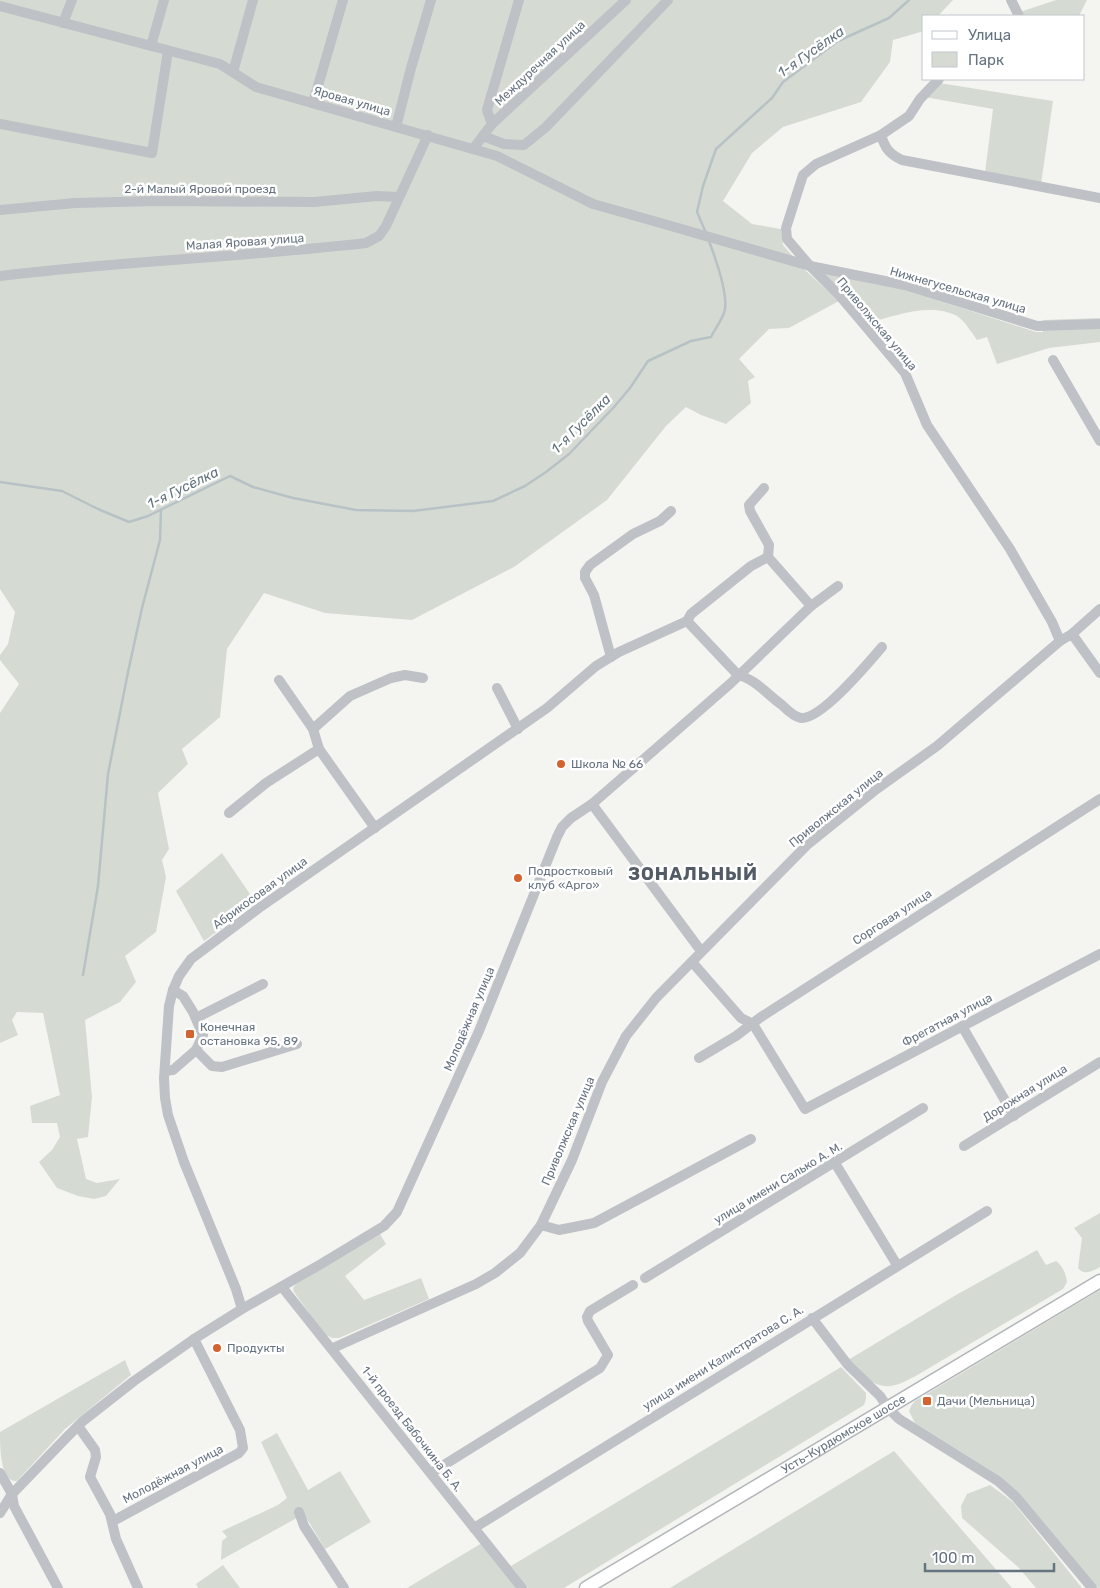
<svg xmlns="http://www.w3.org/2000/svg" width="1100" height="1588" font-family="Rubik,sans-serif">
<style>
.green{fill:#d5dbd3}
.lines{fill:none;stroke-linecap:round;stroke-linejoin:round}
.stream{stroke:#b8c2c6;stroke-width:2.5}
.major-casing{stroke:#b2b5b9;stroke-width:15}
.minor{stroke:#bec1c5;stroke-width:10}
.major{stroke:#fff;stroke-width:12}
.poi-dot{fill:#d46332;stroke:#fff;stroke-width:2}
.labels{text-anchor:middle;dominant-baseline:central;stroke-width:5;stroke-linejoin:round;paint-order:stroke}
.street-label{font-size:12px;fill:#667380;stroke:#fff}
.poi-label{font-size:12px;fill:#667380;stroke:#fff;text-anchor:start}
.water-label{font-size:14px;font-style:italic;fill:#62737d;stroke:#fff}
.district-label{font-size:18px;font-weight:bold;letter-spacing:1px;fill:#535c66;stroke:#fff}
</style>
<rect width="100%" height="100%" fill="#f4f5f1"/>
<g class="green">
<path d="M0,0H953L938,16H924V31L893,40L890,62L861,102L783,127L752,153L723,201L752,224L781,229L783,245L805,270L839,301L789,328L769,329L739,359L755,377L748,381L751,403L726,424L701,415L686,407L666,426L607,500L514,567L412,620L325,613L264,593L227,649L220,717L182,749L188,764L158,793L169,849L162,860L166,877L156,932L125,956L136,982L120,1002L85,1020L92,1097L88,1137L77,1139L86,1179L97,1183L120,1179L106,1196L94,1199L78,1196L57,1188L39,1162L52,1150L60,1137L57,1123H32L30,1106L60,1095L43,1013L17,1012L12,1020L18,1035L0,1043V713L19,684L0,660V655L8,644L15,612L0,589Z"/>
<path d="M1056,0H1087L1079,16H1021L1020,12Z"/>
<path d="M939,83L1053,101L1041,184L985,173L993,109L924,97Z"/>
<path d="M827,273L903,289L1036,332H1043V320L1100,318V342L1049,348L997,364L987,337L977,340C972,333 964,320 957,316C930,302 895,316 868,323L824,275Z"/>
<path d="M222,853L256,903L204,941L176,891Z"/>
<path d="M1100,1213V1267C1093,1271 1084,1276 1078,1268L1082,1238L1074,1228Z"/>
<path d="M380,1234L386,1244L345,1276L364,1300L421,1278L429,1299L339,1338H332L324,1334L294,1292L293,1288L296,1284Z"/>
<path d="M1037,1250L1046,1265L1056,1261C1063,1266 1066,1274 1067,1282L1063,1289L914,1377C908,1379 902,1384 895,1385C875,1391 861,1373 848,1360L956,1295Z"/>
<path d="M1100,1290V1588H1098L1020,1495L1001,1477L915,1423L909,1411L911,1406L915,1401Z"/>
<path d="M125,1360L131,1375L65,1429L17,1481C0,1483 0,1446 0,1432Z"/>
<path d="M841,1367L866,1393V1399L864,1405L564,1588H528L511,1566Z"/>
<path d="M277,1433L308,1490L340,1471L371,1522L325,1549L304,1514L221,1560L222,1541L227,1537L222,1531L278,1505L287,1498L261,1442Z"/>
<path d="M894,1451L1012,1588H670Z"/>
<path d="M990,1485L1013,1502L1082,1588H1036L1019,1568L962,1518L961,1506L967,1494Z"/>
<path d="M482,1543L516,1588H407Z"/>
<path d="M223,1565L240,1588H198L196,1584Z"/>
</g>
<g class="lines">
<g class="stream">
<path d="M706,233L697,212L703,186L716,149L772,98L783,82L838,41L889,18L909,0"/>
<path d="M0,482L62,491L98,509L129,522L148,516L230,476L253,487L293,498L356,510L413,511L493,501L525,486L546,472L569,454L614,407L630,388L648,361L691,341L711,337C715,329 721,321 724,313C730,297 715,257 709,241"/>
<path d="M83,975L98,886L108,774L128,672L142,608L160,540L161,510"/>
</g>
<g class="major-casing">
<g id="major">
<path id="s1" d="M586,1588L1100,1281"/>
</g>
</g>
<g class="minor">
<path d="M1011,0L1019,16"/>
<path d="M0,6L220,64L256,87L497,156L593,204L643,218L810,266L905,285L1037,326L1100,324"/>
<path d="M63,23L72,0"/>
<path d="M151,46L164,0"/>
<path d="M233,72L253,0"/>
<path d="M313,103L343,0"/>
<path d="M0,124L152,153L168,51"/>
<path d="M492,124L487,110L519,0"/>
<path d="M396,127L411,68L431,0"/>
<path d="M881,135C885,148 889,154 902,160L1100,198"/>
<path d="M483,136L504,144L524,145L546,127L668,0"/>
<path d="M473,149L492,124L626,0"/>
<path d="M0,210L75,203L158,201L314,202L377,196L399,197"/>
<path d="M0,276C122,261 244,257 366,243L379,236L386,226L428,135"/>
<path d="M1053,360L1100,441"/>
<path d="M764,488L749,505L750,511L769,545L768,557L811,606"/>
<path d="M687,621L738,675"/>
<path d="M1072,634L1100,673"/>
<path d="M1060,641L1072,634L1100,609"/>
<path d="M611,657L594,595L585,578V572L590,565L633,534L660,521L671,511"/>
<path d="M738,675C755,679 768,695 782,705C787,710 795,717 801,718C821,720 869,662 882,647"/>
<path d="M279,680L313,729L319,749L375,828"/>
<path d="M497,688L518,729"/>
<path d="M313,729L350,696L391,678L405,675L423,678"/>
<path d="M592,804L701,951"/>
<path d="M229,813L266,783L319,749"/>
<path d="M692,962L741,1018L753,1024L805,1109L1100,954"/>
<path d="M196,1018L263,984"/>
<path d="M962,1026L1014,1116"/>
<path d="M196,1050L212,1066L222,1067L297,1044"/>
<path d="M699,1058L736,1036L761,1017L1100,799"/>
<path d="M165,1071L173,1070L196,1050L203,1035L193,1012L183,996L173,990"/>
<path d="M964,1146L1100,1062"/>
<path d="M835,1163L897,1265"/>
<path d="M541,1225L559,1230L594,1223L751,1139"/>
<path d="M645,1278L923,1108"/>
<path d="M282,1287L522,1588"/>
<path d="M242,1309L236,1289L184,1162L168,1115L165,1098L164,1078L169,1006L173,990L179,976L191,959L259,908L547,708L596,666L619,652L687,621L691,614L751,566L768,557"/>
<path d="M812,1318L848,1365L880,1396L888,1408L899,1419L998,1481L1016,1497L1092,1588"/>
<path d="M333,1348L476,1284L495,1273L520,1253L541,1225L572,1160L602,1082L626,1036L656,998L808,844L874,791L937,746L1060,641L1052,622L1010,549L927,425L905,373L840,296L810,266L787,239L786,228L803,175L816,164L881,135L909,116L920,99L939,79"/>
<path d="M78,1426L95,1450L96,1457L90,1477L110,1514L116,1539L138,1588"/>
<path d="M0,1473L12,1494L14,1506L58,1588"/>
<path d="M431,1473L600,1368L608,1355L588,1321L587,1317L590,1311L633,1285"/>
<path d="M299,1512L304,1526L344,1588"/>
<path d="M0,1513L12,1494L66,1438L83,1421L134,1381L194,1339L242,1309L321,1264L384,1226L397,1212L479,1031L557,837L562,827L571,818L592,804L652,752L731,683L811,606L838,586"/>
<path d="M113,1521L239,1453L243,1448L240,1430L194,1339"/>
<path d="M474,1528L987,1211"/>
</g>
<use href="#major" class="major"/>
</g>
<g class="poi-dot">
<circle cx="561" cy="764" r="5"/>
<circle cx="518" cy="878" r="5"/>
<rect x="185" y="1029" width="10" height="10" rx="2.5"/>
<circle cx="217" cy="1348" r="5"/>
<rect x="922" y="1396" width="10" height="10" rx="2.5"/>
</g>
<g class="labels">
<g class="street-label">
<text transform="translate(540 63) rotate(-43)">Междуречная улица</text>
<text transform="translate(352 101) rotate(16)">Яровая улица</text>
<text x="200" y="189">2-й Малый Яровой проезд</text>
<text transform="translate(245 242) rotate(-4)">Малая Яровая улица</text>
<text transform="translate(958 290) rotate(16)">Нижнегусельская улица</text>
<text transform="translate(877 324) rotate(50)">Приволжская улица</text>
<text transform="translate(836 808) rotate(-39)">Приволжская улица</text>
<text transform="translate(260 893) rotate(-36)">Абрикосовая улица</text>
<text transform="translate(892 917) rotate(-33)">Сорговая улица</text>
<text transform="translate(469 1019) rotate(-67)">Молодёжная улица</text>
<text transform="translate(947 1020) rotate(-28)">Фрегатная улица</text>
<text transform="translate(1025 1093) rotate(-32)">Дорожная улица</text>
<text transform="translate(568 1131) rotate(-67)">Приволжская улица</text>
<text transform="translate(778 1183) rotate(-31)">улица имени Салько А. М.</text>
<text transform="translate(723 1358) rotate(-32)">улица имени Калистратова С. А.</text>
<text transform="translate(412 1429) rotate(52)">1-й проезд Бабочкина Б. А.</text>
<text stroke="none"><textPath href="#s1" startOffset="300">Усть-Курдюмское шоссе</textPath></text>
<text transform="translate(173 1474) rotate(-28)">Молодёжная улица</text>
</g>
<g class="poi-label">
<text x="571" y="764">Школа № 66</text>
<text x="528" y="871">Подростковый<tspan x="528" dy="14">клуб «Арго»</tspan></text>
<text x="200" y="1027">Конечная<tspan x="200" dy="14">остановка 95, 89</tspan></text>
<text x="227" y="1348">Продукты</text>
<text x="937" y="1401">Дачи (Мельница)</text>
</g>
<g class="water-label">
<text transform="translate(811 52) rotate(-35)">1-я Гусёлка</text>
<text transform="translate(581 424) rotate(-45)">1-я Гусёлка</text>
<text transform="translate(183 488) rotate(-26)">1-я Гусёлка</text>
</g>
<g class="district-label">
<text x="693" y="874">ЗОНАЛЬНЫЙ</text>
</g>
</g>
<rect x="922" y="15" width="162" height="65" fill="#ffffff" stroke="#c2c7cc"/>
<rect x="932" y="31" width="25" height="8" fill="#ffffff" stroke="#c2c7cc"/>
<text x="968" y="40" font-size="15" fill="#667380">Улица</text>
<rect x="932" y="52" width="25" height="15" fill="#d5dbd3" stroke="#c2c7cc"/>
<text x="968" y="65" font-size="15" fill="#667380">Парк</text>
<path d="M925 1563v8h129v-8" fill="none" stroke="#667380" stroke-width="2.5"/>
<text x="932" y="1563" font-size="15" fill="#667380" stroke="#ffffff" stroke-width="4" paint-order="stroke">100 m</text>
</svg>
